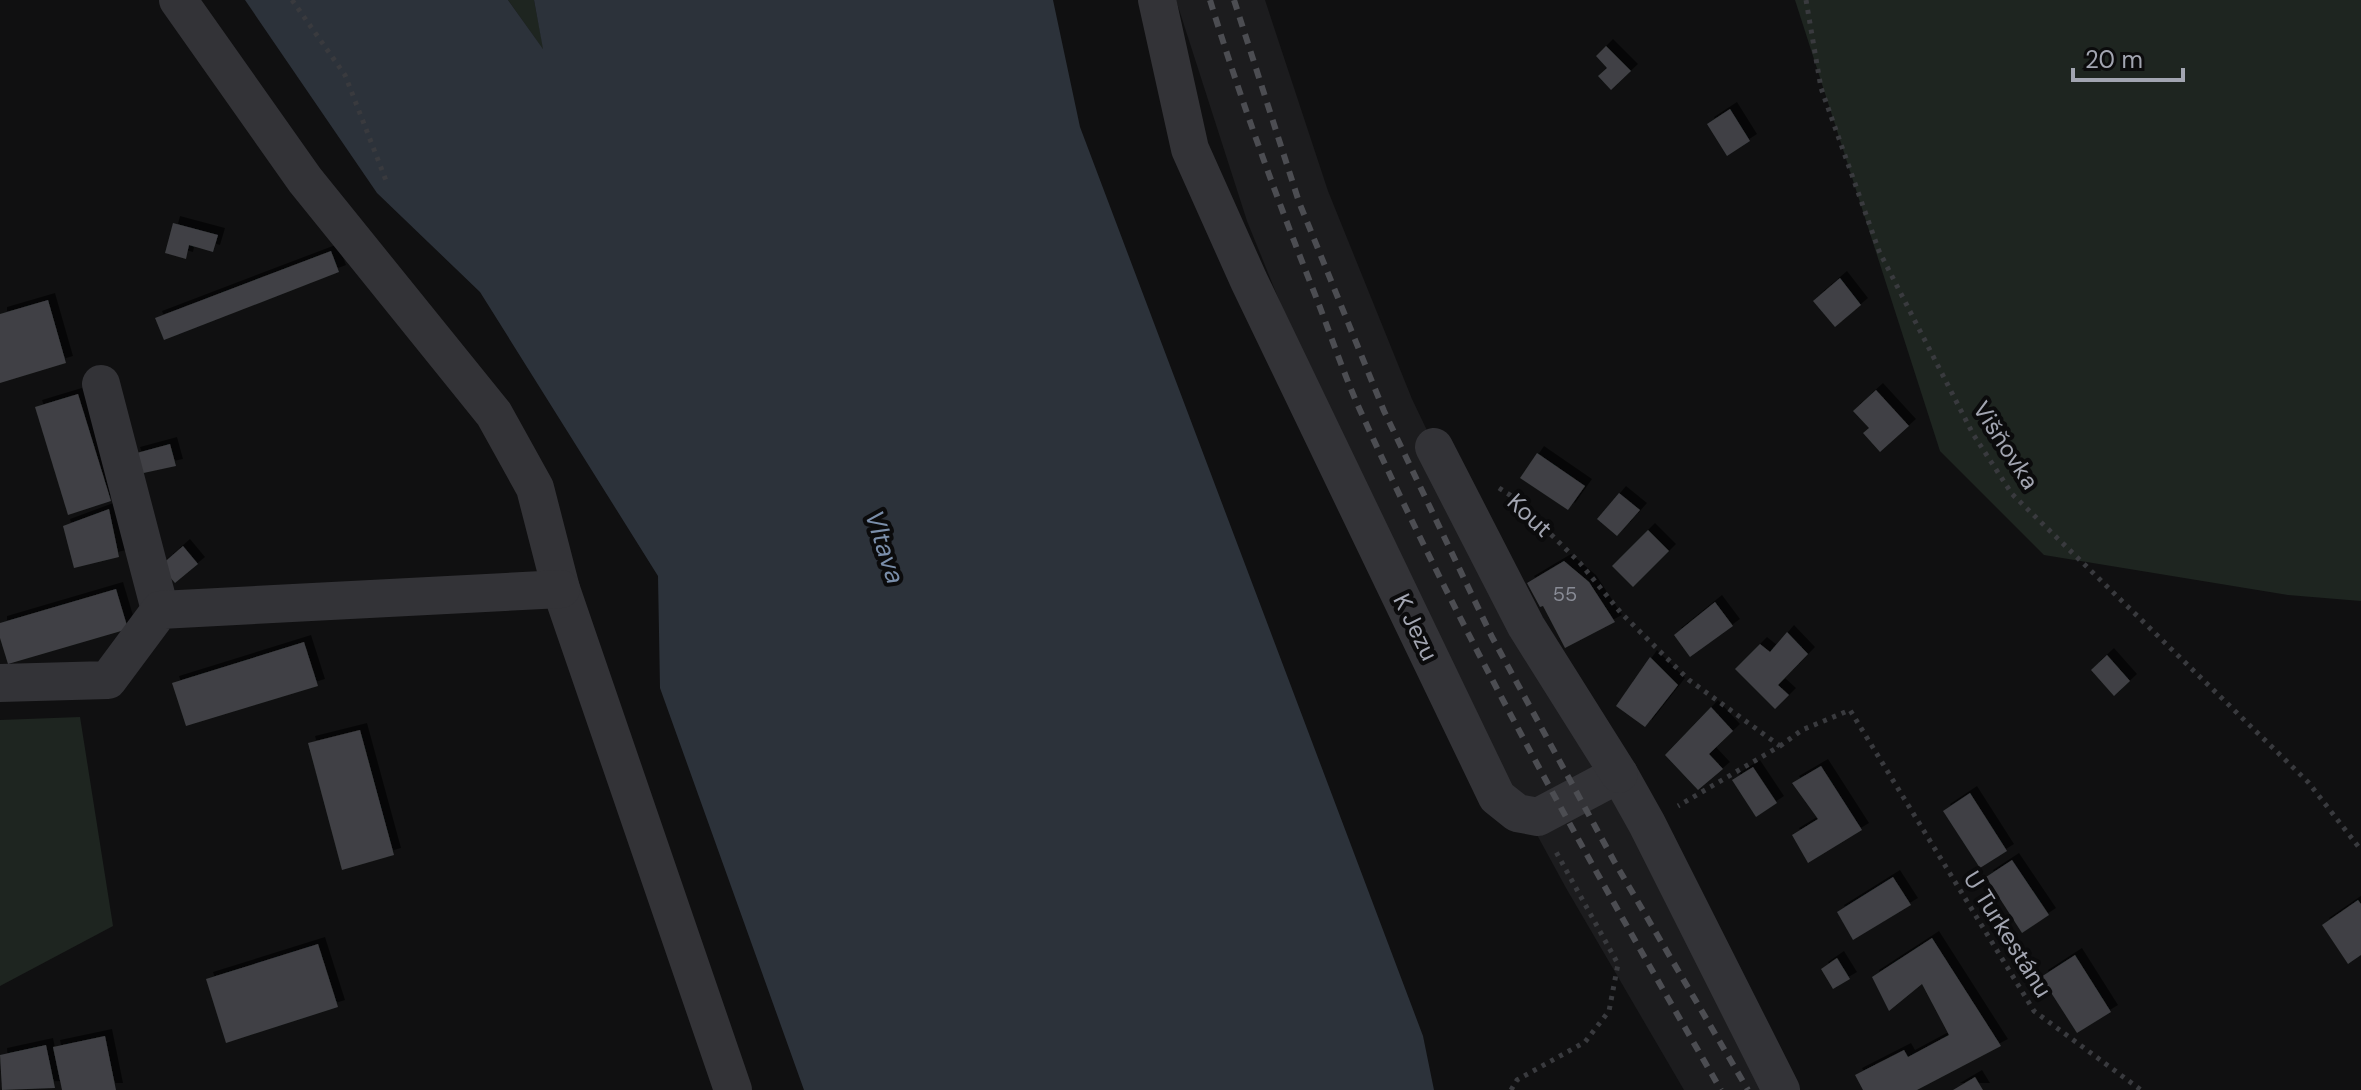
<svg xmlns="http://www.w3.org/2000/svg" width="2361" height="1090" font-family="'DM Sans',sans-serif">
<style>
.built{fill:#1c1c1e}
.green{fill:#1e2520}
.water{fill:#2c323a}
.building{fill:#3f4044;filter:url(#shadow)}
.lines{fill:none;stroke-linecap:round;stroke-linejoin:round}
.path{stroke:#393a3e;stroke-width:5;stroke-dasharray:4 6;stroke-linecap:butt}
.street{stroke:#333337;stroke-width:38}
.rail{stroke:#4c4d52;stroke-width:6;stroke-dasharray:10 8;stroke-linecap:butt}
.labels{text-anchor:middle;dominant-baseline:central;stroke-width:8;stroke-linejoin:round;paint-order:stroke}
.number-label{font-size:20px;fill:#898c96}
.street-label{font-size:24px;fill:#a2a5b1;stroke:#0b0b0c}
.water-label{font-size:26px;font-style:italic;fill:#7a8eaa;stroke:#0b0b0c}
</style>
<defs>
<filter id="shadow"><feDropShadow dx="7" dy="-7" stdDeviation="0" flood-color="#0009"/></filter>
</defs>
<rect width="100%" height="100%" fill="#101011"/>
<path class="built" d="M1176,0H1265L1328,191L1412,399L1519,623L1783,1090H1684L1566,888L1442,661L1333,433L1247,221Z"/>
<g class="green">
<path d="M508,0H534L544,51Z"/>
<path d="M1795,0H2361V601L2288,595L2044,555L1940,451Z"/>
<path d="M80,717L113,926L0,986V720Z"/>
</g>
<path class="water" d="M245,0H508L543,49L534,0H1053L1080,127L1423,1036L1434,1090H804L660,688L658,576L480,292L377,193Z"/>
<g class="building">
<path d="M1606,46L1631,71L1611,90L1598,76L1607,68L1596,56Z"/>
<path d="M1730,109L1750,141L1727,156L1707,124Z"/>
<path d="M173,223L218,235L213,252L189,245L186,259L165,253Z"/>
<path d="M331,251L339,272L164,340L155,318Z"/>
<path d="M1840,278L1861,305L1835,327L1813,301Z"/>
<path d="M48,300L66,363L0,383V314Z"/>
<path d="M1876,390L1909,426L1880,452L1863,433L1869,428L1853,411Z"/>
<path d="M78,394L111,501L68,515L35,407Z"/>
<path d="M170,444L176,466L139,474L133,454Z"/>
<path d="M1537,453L1585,486L1568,510L1520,478Z"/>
<path d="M1619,493L1640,510L1617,536L1597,519Z"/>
<path d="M109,509L119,557L74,568L63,526Z"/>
<path d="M1648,530L1669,551L1633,587L1612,566Z"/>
<path d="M183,546L198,564L175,583L160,566Z"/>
<path d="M1564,561L1589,582L1615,622L1565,648L1543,606L1540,607L1527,583Z"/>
<path d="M116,589L128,629L8,664L0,638V623Z"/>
<path d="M1715,602L1733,626L1690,657L1674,635Z"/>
<path d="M1787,632L1808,654L1778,685L1789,695L1775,709L1735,669L1760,644L1770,652Z"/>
<path d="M304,642L318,686L186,726L172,683Z"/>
<path d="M2107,655L2130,681L2114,696L2091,670Z"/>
<path d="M1650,657L1678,685L1645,727L1616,706Z"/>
<path d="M1711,707L1733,731L1709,754L1723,769L1698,790L1665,755Z"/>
<path d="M360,730L394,855L342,870L308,743Z"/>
<path d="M1821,766L1862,830L1808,863L1792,835L1818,819L1792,783Z"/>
<path d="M1753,767L1777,803L1756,817L1732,780Z"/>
<path d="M1970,793L2007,851L1980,868L1943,811Z"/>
<path d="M2012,860L2049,915L2022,933L1986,877Z"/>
<path d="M1893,877L1911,905L1853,940L1837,912Z"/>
<path d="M2358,900L2361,904V955L2348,964L2322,925Z"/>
<path d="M1932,938L2001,1046L1917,1090H1863L1855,1075L1904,1050L1908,1057L1949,1035L1922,984L1889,1011L1872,977Z"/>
<path d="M318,944L338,1007L226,1043L206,979Z"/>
<path d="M2075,955L2111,1012L2077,1033L2041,977Z"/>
<path d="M1837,958L1850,979L1833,989L1821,969Z"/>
<path d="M105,1036L116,1090H62L53,1047Z"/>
<path d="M46,1045L55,1088L2,1090L0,1055Z"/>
<path d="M1975,1077L1983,1090H1953Z"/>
</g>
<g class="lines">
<g class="path">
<path d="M292,0L345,75L387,183"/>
<path d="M1806,0L1821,88L1879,251L1973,434L2012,494L2308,782L2361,850"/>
<path d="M1499,488L1513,497L1580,563L1621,613L1689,680L1780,746L1678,806"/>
<path d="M1780,746L1802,730L1850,710L2034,1011L2141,1090"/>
<path d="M1511,1090L1517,1080L1585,1042L1609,1011L1618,964L1555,850"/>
</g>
<g class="street">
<path d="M178,0L305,180L494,414L535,488L561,589L733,1090"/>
<path d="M1157,0L1190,149L1249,281L1497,797L1517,813L1538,817L1619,774L1647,824L1781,1090"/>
<path d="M101,384L160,610"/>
<path d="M1434,447L1526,626L1619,774"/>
<path d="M0,683L108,680L160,610L561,589"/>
</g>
<g class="rail">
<path d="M1210,0C1241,101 1277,199 1316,297C1332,338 1346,381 1365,421C1470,651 1594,871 1721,1090"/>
<path d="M1234,0L1299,202L1384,411L1492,637L1614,861L1748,1090"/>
</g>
</g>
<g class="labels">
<g class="number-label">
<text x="1565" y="594">55</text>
</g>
<g class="street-label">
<text transform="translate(2006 445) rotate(57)">Višňovka</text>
<text transform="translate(1530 515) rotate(43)">Kout</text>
<text transform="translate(1416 627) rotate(64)">K Jezu</text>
<text transform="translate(2008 934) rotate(58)">U Turkestánu</text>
</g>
<g class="water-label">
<text transform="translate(885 547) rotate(72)">Vltava</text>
</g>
</g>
<path d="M2073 68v12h110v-12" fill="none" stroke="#a2a5b1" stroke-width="4"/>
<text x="2085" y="68" font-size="24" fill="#a2a5b1" stroke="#0b0b0c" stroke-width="6" paint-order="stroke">20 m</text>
</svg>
